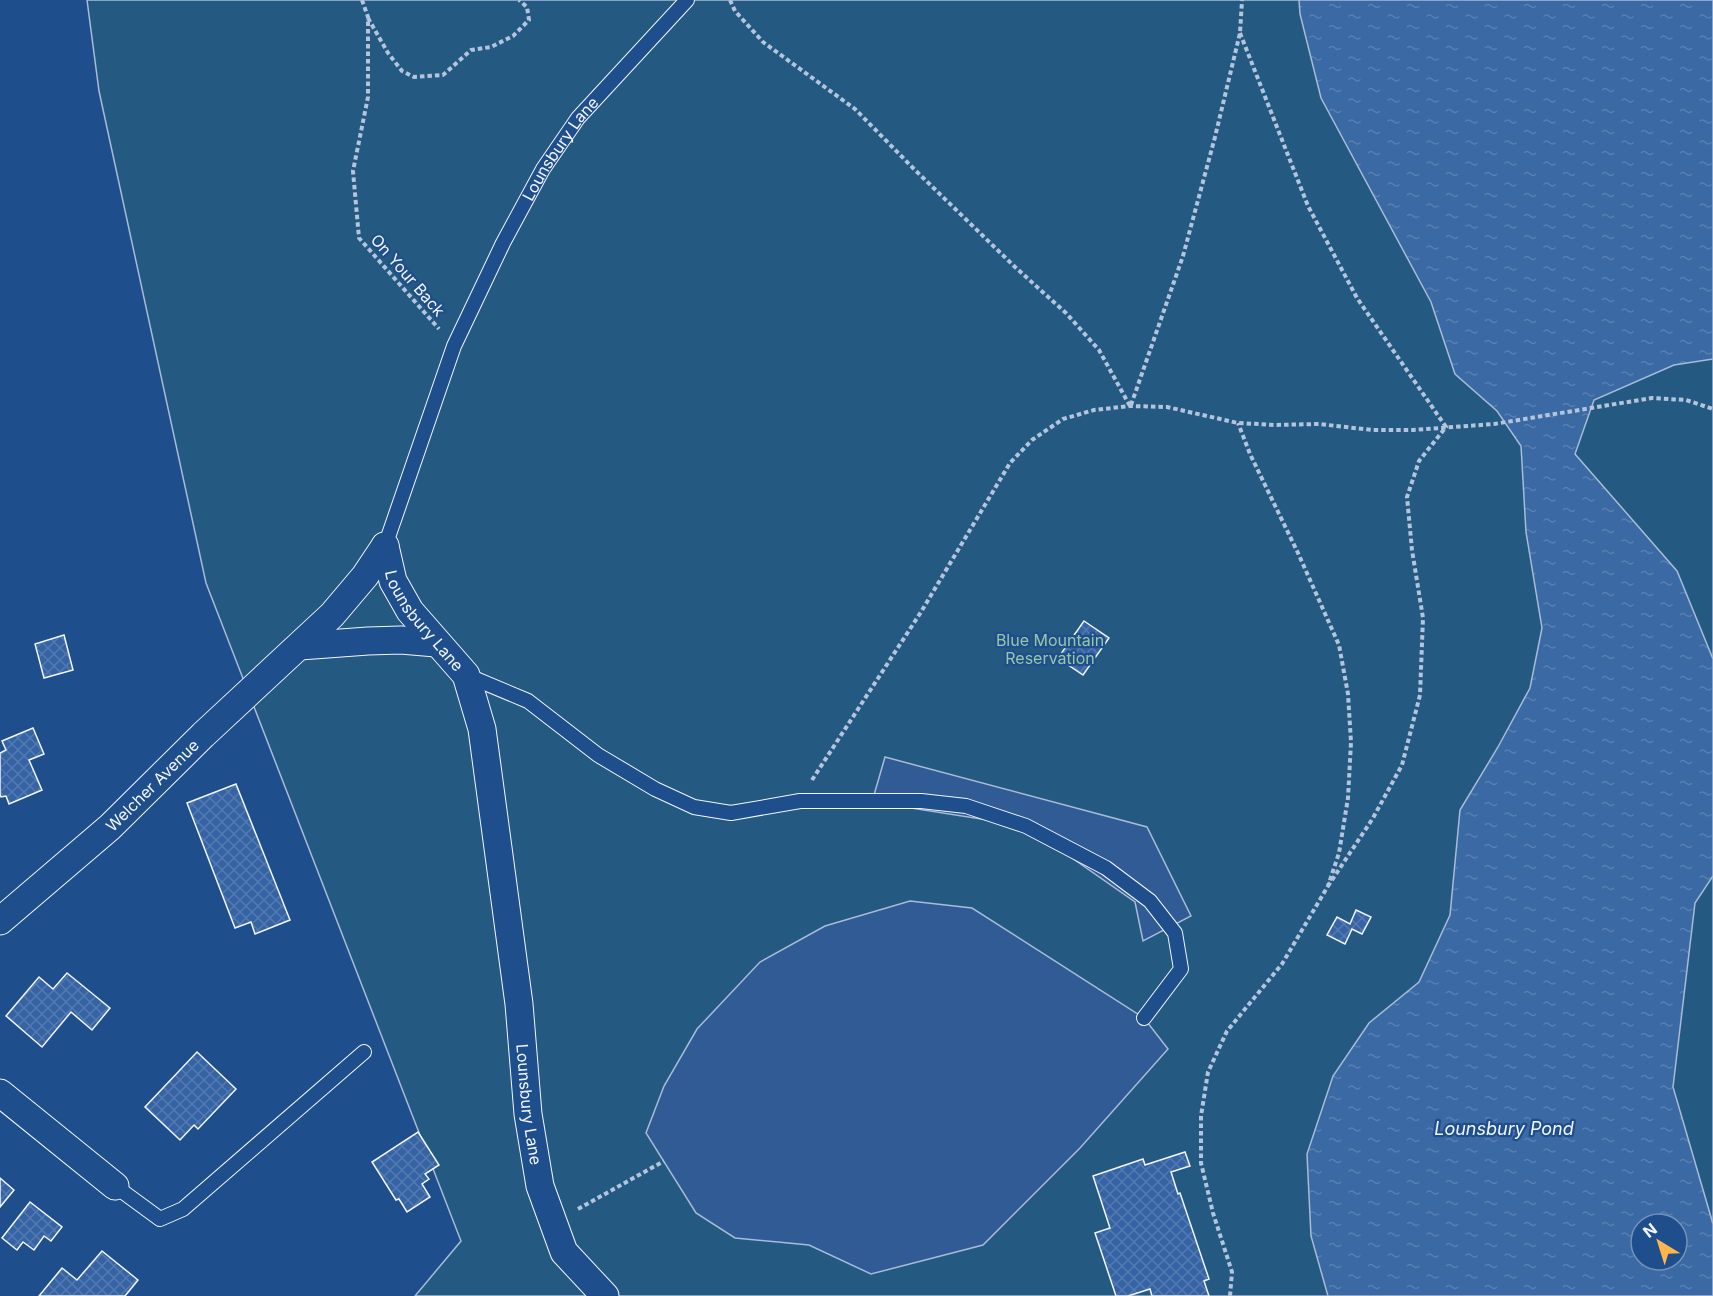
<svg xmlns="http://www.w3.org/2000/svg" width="1713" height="1296" font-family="Inter,sans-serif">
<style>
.green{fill:#245a82;stroke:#a8bbd7;stroke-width:1.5;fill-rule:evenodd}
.parking{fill:#305b95;stroke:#a8bbd7;stroke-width:1.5}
.water{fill:url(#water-ripples);stroke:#a8bbd7;stroke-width:1.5;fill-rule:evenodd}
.building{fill:url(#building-cross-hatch);stroke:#f2f6ff;stroke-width:1.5}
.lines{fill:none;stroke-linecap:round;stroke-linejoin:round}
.service-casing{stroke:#f2f6ff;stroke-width:16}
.minor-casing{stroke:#f2f6ff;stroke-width:29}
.path{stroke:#b3c4dc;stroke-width:4;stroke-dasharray:4.5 3;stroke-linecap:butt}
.service{stroke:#1f4e8c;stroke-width:14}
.minor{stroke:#1f4e8c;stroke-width:27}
.labels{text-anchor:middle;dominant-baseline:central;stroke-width:4.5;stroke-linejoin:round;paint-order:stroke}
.street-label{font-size:16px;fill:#f2f6ff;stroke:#1f4e8c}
.park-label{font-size:16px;fill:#97c8a6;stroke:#1f4e8c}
.water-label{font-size:18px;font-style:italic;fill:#f2f6ff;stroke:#1f4e8c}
</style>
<defs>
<pattern id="water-ripples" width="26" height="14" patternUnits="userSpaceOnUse" patternTransform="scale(1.5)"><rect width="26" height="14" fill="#3b69a3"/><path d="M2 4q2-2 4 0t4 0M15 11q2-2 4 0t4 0" fill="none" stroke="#587fb1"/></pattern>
<pattern id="building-cross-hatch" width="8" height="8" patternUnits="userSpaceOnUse" patternTransform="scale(1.5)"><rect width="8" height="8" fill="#3563a3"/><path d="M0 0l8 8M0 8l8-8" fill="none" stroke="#537ab1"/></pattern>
</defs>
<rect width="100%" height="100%" fill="#1f4e8c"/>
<path class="green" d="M87,0H1713V1296H415L461,1241L206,583L99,91ZM1641,1224H1677V1260H1641Z"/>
<g class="parking">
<path d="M885,757L1147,827L1191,916L1143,941L1135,902L1026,826L872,802Z"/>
<path d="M910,901L972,908L1144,1018L1168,1049L1080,1148L983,1245L871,1274L809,1245L735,1238L696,1213L646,1133L664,1086L697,1029L760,962L825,926Z"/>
</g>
<path class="water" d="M1299,0H1713V359L1674,365L1594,400L1575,454L1677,571L1713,659V876L1695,903L1673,1087L1713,1224V1296H1328L1311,1236L1307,1154L1333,1076L1369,1023L1419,982L1450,915L1460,810L1498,747L1530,688L1542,628L1526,532L1521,446L1497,411L1455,374L1431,302L1321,98L1300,14ZM1641,1224H1677V1260H1641Z"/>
<g class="building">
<path d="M1084,621L1109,638L1083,675L1058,658Z"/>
<path d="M64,635L73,670L44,678L35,644Z"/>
<path d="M33,728L44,754L29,760L42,790L9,804L6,796L1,797L0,794V753L6,750L2,741Z"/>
<path d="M236,784L290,920L255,934L251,922L235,928L187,803Z"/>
<path d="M1356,910L1371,917L1362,934L1352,929L1345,944L1327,935L1337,917L1350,924Z"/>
<path d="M67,973L110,1008L92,1030L71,1012L42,1047L6,1016L39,977L53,989Z"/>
<path d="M197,1052L236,1089L198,1129L194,1125L180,1140L145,1107Z"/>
<path d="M418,1132L439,1165L425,1174L429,1179L422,1184L430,1197L407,1212L399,1199L396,1200L372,1162Z"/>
<path d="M1185,1152L1190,1166L1171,1172L1178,1194L1180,1193L1209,1279L1204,1281L1209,1296H1152L1150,1289L1128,1296H1116L1095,1233L1110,1228L1093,1176L1143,1159L1145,1165Z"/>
<path d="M0,1178L14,1190L0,1207Z"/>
<path d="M30,1202L62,1227L51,1241L44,1236L34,1250L23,1242L17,1250L2,1238Z"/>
<path d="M102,1251L138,1280L125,1296H39L62,1268L77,1280Z"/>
</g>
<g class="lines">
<g class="service-casing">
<g id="service">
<path id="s1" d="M385,546L454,346L503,243L543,169L578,118L687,0"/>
<path d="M466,675L528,701L598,755L655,789L694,807L731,813L800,801H921L966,806L1026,826L1106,868L1150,901L1175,933L1181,969L1144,1018"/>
<path d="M115,1186L160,1219L183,1209L364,1052"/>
</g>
</g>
<g class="minor-casing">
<g id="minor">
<path id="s2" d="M385,546L393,581L410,611L466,675L482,729L519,1004L528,1114L540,1186L564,1252L605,1296"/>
<path d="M300,646L368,641L401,640L436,643"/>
<path id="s3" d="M0,921L110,827L203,735L332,615L365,576L385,546"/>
<path d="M0,1093L115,1186"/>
</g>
</g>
<g class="path">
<path d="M362,0L368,17V97L353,171L359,238L439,329"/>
<path d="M730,0L735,11L763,42L855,109L914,169L1015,267L1066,313L1099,350L1130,406"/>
<path d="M368,18L388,53L402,71L414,77L443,75L471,50L491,47L513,36L529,20L527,7L519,0"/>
<path d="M1240,33L1308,206L1357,298L1446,427L1419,461L1407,497L1412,550L1423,618L1420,695L1402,765L1373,818L1328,886"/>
<path d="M1131,405L1183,256L1215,137L1240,33L1242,0"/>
<path d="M812,780L921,612L1010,463L1032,440L1063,419L1094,410L1130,406L1167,407L1238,423L1275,425L1319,424L1372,430H1413L1494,424L1652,398L1686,400L1713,409"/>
<path d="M578,1209L664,1161"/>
<path d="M1230,1296L1232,1272L1213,1213L1201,1163V1116L1208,1072L1227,1031L1282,964L1328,886L1339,853L1348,798L1351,742L1348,694L1339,645L1298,553L1250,454L1238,423"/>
</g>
<use href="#service" class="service"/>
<use href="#minor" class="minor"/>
</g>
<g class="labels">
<g class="street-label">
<text stroke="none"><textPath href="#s1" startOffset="436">Lounsbury Lane</textPath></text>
<text transform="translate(408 275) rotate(49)">On Your Back</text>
<text stroke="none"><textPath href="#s2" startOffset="86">Lounsbury Lane</textPath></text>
<text stroke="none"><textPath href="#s3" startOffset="204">Welcher Avenue</textPath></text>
<text stroke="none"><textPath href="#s2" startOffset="590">Lounsbury Lane</textPath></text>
</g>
<g class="park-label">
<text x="1050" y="640">Blue Mountain<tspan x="1050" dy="18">Reservation</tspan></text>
</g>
<g class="water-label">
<text x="1504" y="1128">Lounsbury Pond</text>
</g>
</g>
<g transform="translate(1659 1242) rotate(322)"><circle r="28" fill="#1f4e8c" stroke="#7391ba" stroke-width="1.5"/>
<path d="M0-4.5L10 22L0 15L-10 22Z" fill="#ffb74d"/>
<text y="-9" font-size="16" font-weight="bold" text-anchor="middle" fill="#f2f6ff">N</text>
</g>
</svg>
